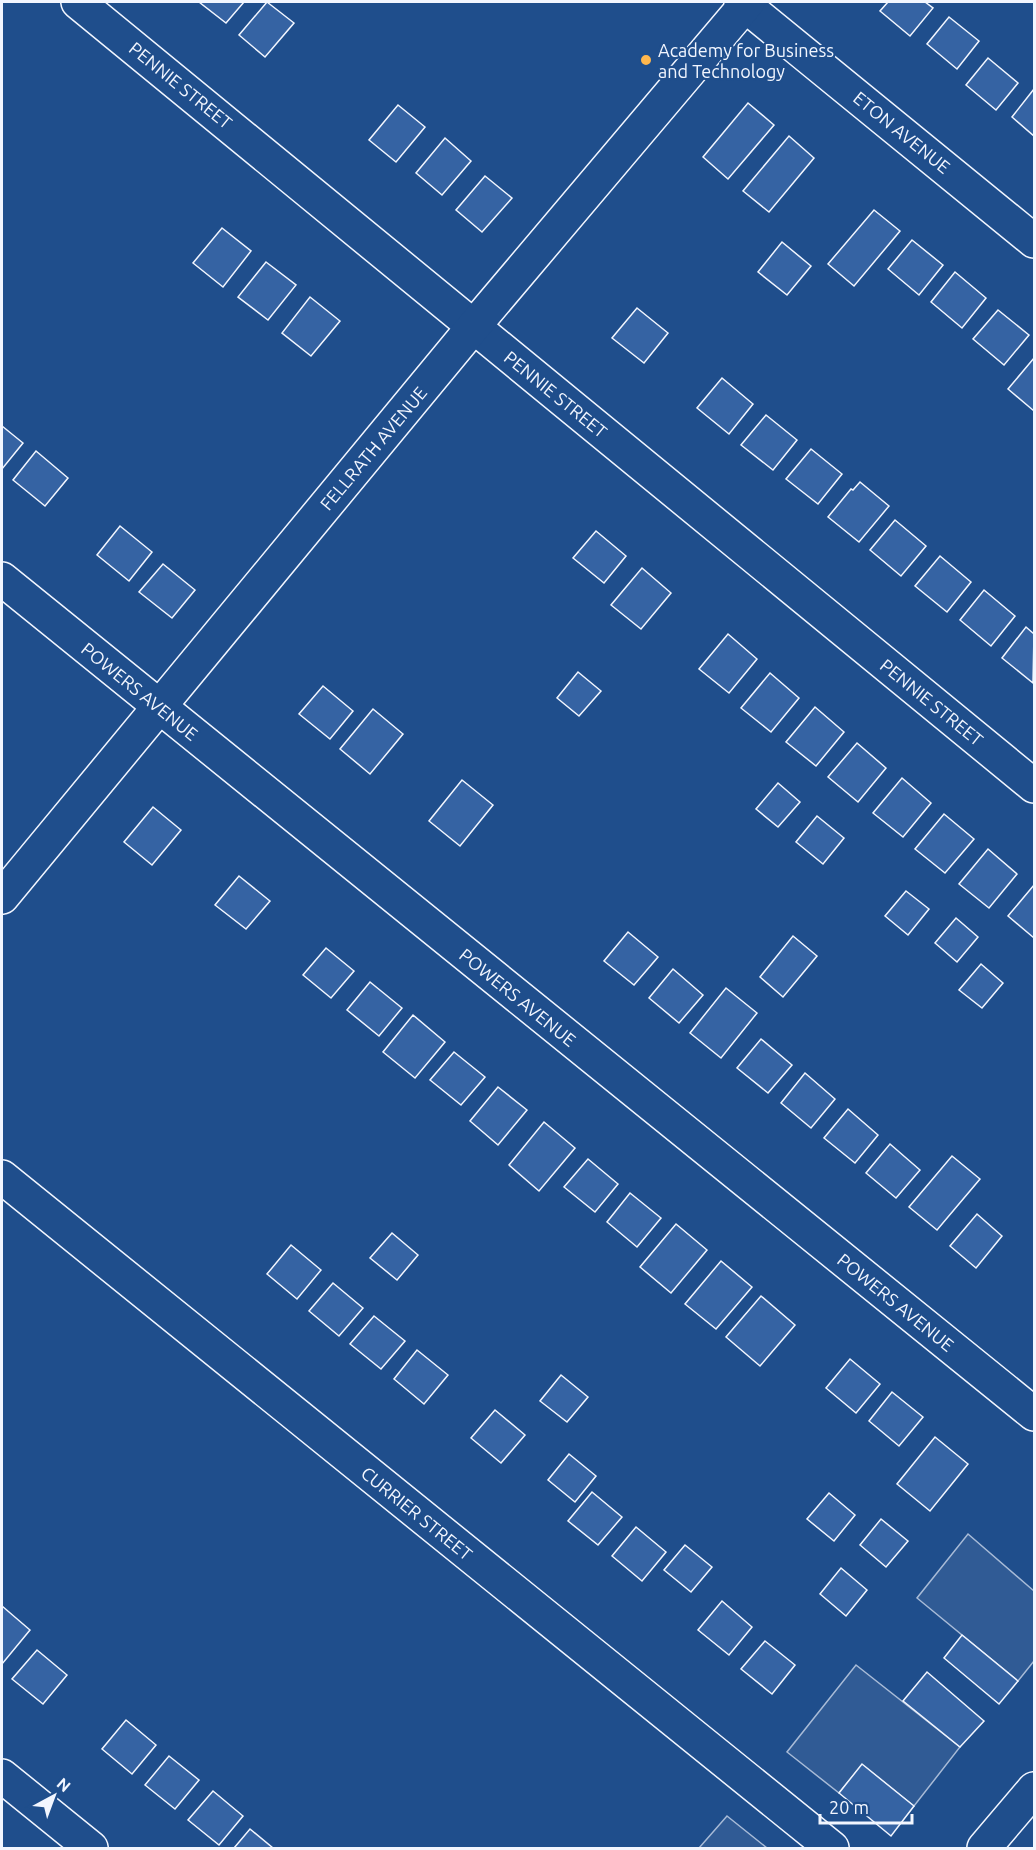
<svg xmlns="http://www.w3.org/2000/svg" width="1036" height="1850" font-family="Ubuntu,sans-serif">
<style>
.parking{fill:#305b95;stroke:#a8bbd7;stroke-width:1.5}
.building{fill:#3563a3;stroke:#f2f6ff;stroke-width:1.5}
.lines{fill:none;stroke-linecap:round;stroke-linejoin:round}
.minor-casing{stroke:#f2f6ff;stroke-width:36}
.major-casing{stroke:#f2f6ff;stroke-width:36}
.minor{stroke:#1f4e8c;stroke-width:33}
.major{stroke:#1f4e8c;stroke-width:33}
.poi-dot{fill:#ffb74d;stroke:#1f4e8c;stroke-width:2}
.labels{text-anchor:middle;dominant-baseline:central;stroke-width:4.5;stroke-linejoin:round;paint-order:stroke}
.poi-label{font-size:18px;fill:#f2f6ff;stroke:#1f4e8c;text-anchor:start}
.street-label{font-size:18px;fill:#f2f6ff;stroke:#1f4e8c}
</style>
<rect width="100%" height="100%" fill="#1f4e8c"/>
<g class="parking">
<path d="M968,1534L1034,1591V1661L1018,1681L917,1598Z"/>
<path d="M856,1665L960,1747L914,1806L862,1765L839,1793L787,1752Z"/>
<path d="M727,1816L767,1848H699Z"/>
</g>
<g class="building">
<path d="M199,2H244L226,23Z"/>
<path d="M267,2L294,23L265,57L239,35Z"/>
<path d="M888,2H925L933,8L910,36L880,11Z"/>
<path d="M949,17L979,41L957,69L927,44Z"/>
<path d="M988,58L1018,83L996,110L966,85Z"/>
<path d="M1034,89V136L1012,117Z"/>
<path d="M748,103L774,125L728,179L703,157Z"/>
<path d="M398,105L425,127L396,162L369,140Z"/>
<path d="M789,136L814,158L769,212L743,191Z"/>
<path d="M445,138L471,161L442,195L416,173Z"/>
<path d="M485,176L512,198L482,232L456,210Z"/>
<path d="M874,210L900,231L854,286L828,264Z"/>
<path d="M222,228L251,251L223,287L193,263Z"/>
<path d="M912,240L943,265L919,295L888,269Z"/>
<path d="M782,242L811,266L787,295L758,272Z"/>
<path d="M266,262L296,285L268,320L238,297Z"/>
<path d="M955,272L986,298L962,328L931,302Z"/>
<path d="M310,297L340,321L311,356L282,333Z"/>
<path d="M637,308L668,333L644,363L612,338Z"/>
<path d="M998,310L1029,335L1004,365L973,339Z"/>
<path d="M1034,358V411L1008,389Z"/>
<path d="M722,378L753,404L729,434L697,408Z"/>
<path d="M766,415L797,440L773,470L741,445Z"/>
<path d="M2,426L23,443L2,469Z"/>
<path d="M811,449L842,474L818,504L786,479Z"/>
<path d="M36,451L68,478L45,506L13,480Z"/>
<path d="M860,482L889,506L859,542L828,517L851,489L853,490Z"/>
<path d="M895,520L926,546L901,576L870,550Z"/>
<path d="M120,526L152,552L129,581L97,555Z"/>
<path d="M596,531L626,556L604,583L573,558Z"/>
<path d="M940,556L971,582L947,612L915,586Z"/>
<path d="M163,564L195,590L172,618L139,592Z"/>
<path d="M642,568L671,593L641,629L611,605Z"/>
<path d="M984,590L1015,616L991,646L960,620Z"/>
<path d="M1026,627L1034,634L1033,683L1002,658Z"/>
<path d="M728,634L757,659L729,693L699,669Z"/>
<path d="M578,672L601,691L579,716L557,698Z"/>
<path d="M770,673L799,698L771,732L741,708Z"/>
<path d="M323,686L353,711L330,739L299,714Z"/>
<path d="M815,707L844,732L816,766L786,742Z"/>
<path d="M373,709L403,734L370,774L340,749Z"/>
<path d="M857,743L886,768L858,802L828,777Z"/>
<path d="M902,778L931,803L903,837L873,813Z"/>
<path d="M462,780L493,805L460,846L429,821Z"/>
<path d="M778,783L800,802L778,827L756,809Z"/>
<path d="M153,807L181,830L152,865L124,842Z"/>
<path d="M944,814L974,839L945,873L915,849Z"/>
<path d="M817,816L844,838L823,864L796,842Z"/>
<path d="M988,849L1017,874L989,908L959,884Z"/>
<path d="M239,876L270,901L246,929L215,905Z"/>
<path d="M1034,885V938L1008,916Z"/>
<path d="M906,891L929,909L908,935L885,916Z"/>
<path d="M956,918L978,937L957,962L935,943Z"/>
<path d="M628,932L658,957L634,985L604,961Z"/>
<path d="M793,936L817,956L783,997L760,977Z"/>
<path d="M326,948L354,971L331,998L303,975Z"/>
<path d="M981,964L1003,983L982,1008L959,990Z"/>
<path d="M673,969L703,995L679,1023L649,998Z"/>
<path d="M370,982L402,1008L379,1036L347,1010Z"/>
<path d="M726,988L757,1013L721,1058L690,1033Z"/>
<path d="M413,1015L445,1042L415,1078L383,1052Z"/>
<path d="M761,1039L792,1065L768,1093L737,1068Z"/>
<path d="M454,1052L485,1077L461,1105L430,1080Z"/>
<path d="M805,1073L835,1099L811,1128L781,1103Z"/>
<path d="M498,1087L527,1110L498,1145L470,1121Z"/>
<path d="M848,1109L878,1135L855,1163L824,1138Z"/>
<path d="M544,1122L575,1148L539,1191L509,1165Z"/>
<path d="M890,1144L920,1170L896,1198L866,1173Z"/>
<path d="M952,1156L980,1179L937,1230L909,1207Z"/>
<path d="M588,1159L618,1184L595,1212L564,1187Z"/>
<path d="M630,1193L661,1218L637,1247L607,1222Z"/>
<path d="M977,1214L1002,1236L976,1268L950,1246Z"/>
<path d="M676,1224L707,1250L671,1293L640,1267Z"/>
<path d="M392,1233L418,1255L397,1280L370,1258Z"/>
<path d="M291,1245L321,1270L297,1299L267,1274Z"/>
<path d="M721,1261L752,1287L716,1329L685,1304Z"/>
<path d="M333,1283L363,1308L339,1336L309,1311Z"/>
<path d="M761,1296L795,1325L760,1366L726,1337Z"/>
<path d="M374,1316L405,1341L381,1369L350,1344Z"/>
<path d="M417,1350L448,1375L424,1404L394,1379Z"/>
<path d="M850,1359L880,1384L856,1413L826,1388Z"/>
<path d="M561,1375L588,1397L567,1422L540,1401Z"/>
<path d="M892,1392L923,1417L899,1446L869,1421Z"/>
<path d="M495,1410L525,1435L501,1463L471,1438Z"/>
<path d="M935,1437L968,1464L930,1511L897,1484Z"/>
<path d="M569,1454L596,1476L575,1502L548,1480Z"/>
<path d="M592,1492L622,1517L598,1545L568,1521Z"/>
<path d="M829,1493L855,1515L834,1541L807,1519Z"/>
<path d="M881,1519L908,1541L886,1567L860,1545Z"/>
<path d="M636,1527L666,1552L642,1581L612,1556Z"/>
<path d="M685,1545L712,1567L691,1592L664,1570Z"/>
<path d="M841,1568L867,1590L846,1616L820,1594Z"/>
<path d="M722,1601L752,1627L729,1655L698,1630Z"/>
<path d="M2,1606L30,1630L2,1664Z"/>
<path d="M962,1635L1018,1681L999,1704L944,1658Z"/>
<path d="M765,1641L795,1665L772,1694L741,1669Z"/>
<path d="M37,1650L67,1675L43,1704L12,1679Z"/>
<path d="M927,1672L984,1721L960,1747L903,1701Z"/>
<path d="M126,1720L156,1745L132,1774L102,1749Z"/>
<path d="M169,1756L199,1780L175,1809L145,1785Z"/>
<path d="M862,1764L914,1806L891,1836L839,1793Z"/>
<path d="M213,1791L243,1816L219,1845L188,1820Z"/>
<path d="M250,1829L273,1848H234Z"/>
</g>
<g class="lines">
<g class="minor-casing">
<g id="minor">
<path d="M78,2L1034,786"/>
<path d="M741,2L1034,241"/>
<path d="M2,579L1034,1414"/>
<path d="M2,897L474,326L748,2"/>
<path d="M2,1177L832,1848"/>
<path d="M2,1776L91,1848"/>
</g>
</g>
<g class="major-casing">
<path id="major" d="M984,1848L1034,1789"/>
</g>
<use href="#minor" class="minor"/>
<use href="#major" class="major"/>
</g>
<circle class="poi-dot" cx="646" cy="60" r="6"/>
<g class="labels">
<g class="poi-label">
<text x="658" y="50">Academy for Business<tspan x="658" dy="21">and Technology</tspan></text>
</g>
<g class="street-label">
<text transform="translate(181 85) rotate(39)">PENNIE STREET</text>
<text transform="translate(902 132) rotate(39)">ETON AVENUE</text>
<text transform="translate(556 394) rotate(39)">PENNIE STREET</text>
<text transform="translate(373 448) rotate(-50)">FELLRATH AVENUE</text>
<text transform="translate(140 691) rotate(39)">POWERS AVENUE</text>
<text transform="translate(932 702) rotate(39)">PENNIE STREET</text>
<text transform="translate(518 997) rotate(39)">POWERS AVENUE</text>
<text transform="translate(896 1302) rotate(39)">POWERS AVENUE</text>
<text transform="translate(417 1513) rotate(39)">CURRIER STREET</text>
</g>
</g>
<rect width="1036" height="1850" fill="none" stroke="#f2f6ff" stroke-width="6"/>
<g transform="translate(54 1796) rotate(41)" stroke="#1f4e8c" stroke-width="4.5" paint-order="stroke">
<path d="M0-4.5L10 22L0 15L-10 22Z" fill="#f2f6ff"/>
<text y="-9" font-size="16" font-weight="bold" text-anchor="middle" fill="#f2f6ff">N</text>
</g>
<path d="M820 1814v9h92v-9" fill="none" stroke="#f2f6ff" stroke-width="3"/>
<text x="829" y="1814" font-size="18" fill="#f2f6ff" stroke="#1f4e8c" stroke-width="4.5" paint-order="stroke">20 m</text>
</svg>
